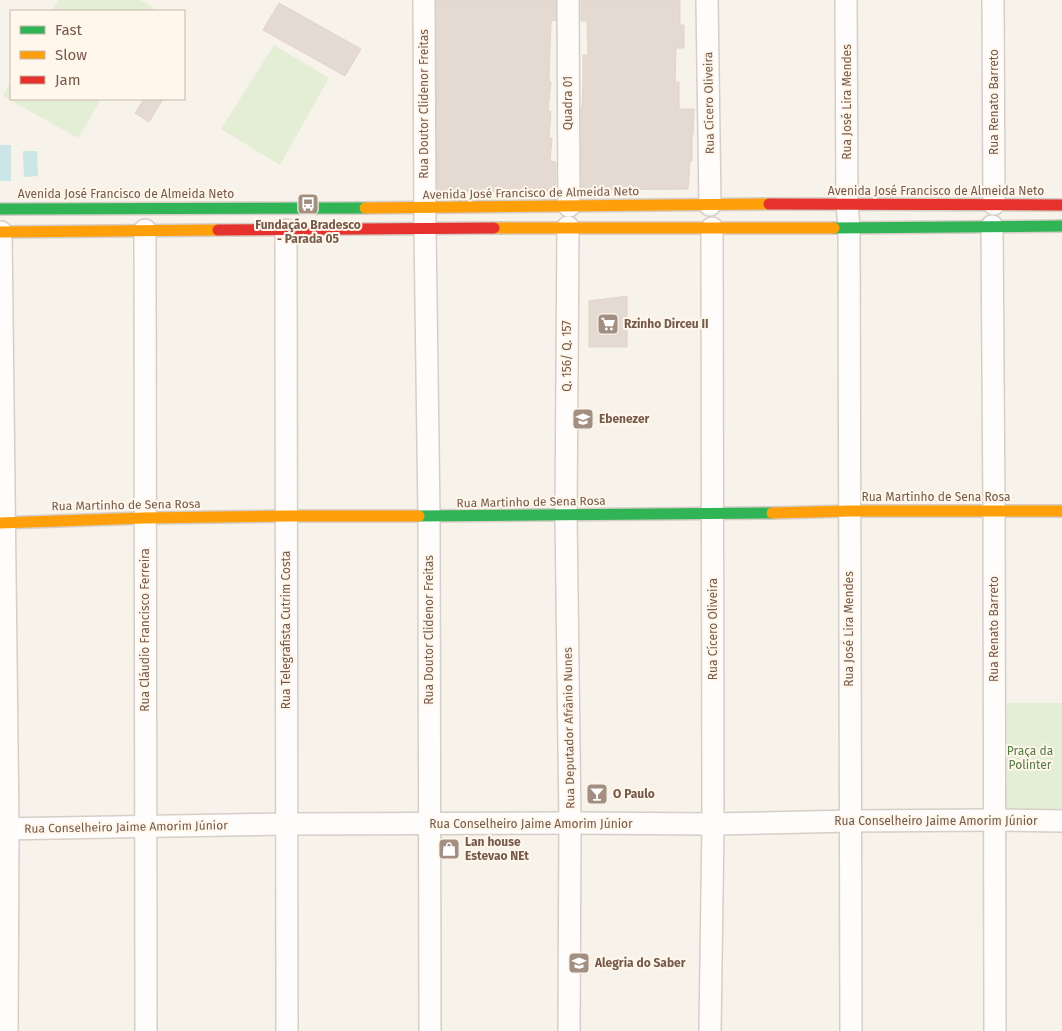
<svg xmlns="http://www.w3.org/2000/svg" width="1062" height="1031" font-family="'Fira Sans',sans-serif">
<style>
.green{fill:#e4eed5}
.water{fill:#cce5e7}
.building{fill:#e4dad2;stroke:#e0d5cc}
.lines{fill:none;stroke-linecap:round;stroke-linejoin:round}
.street-casing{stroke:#d6cec7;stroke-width:24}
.fast-casing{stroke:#d6cec6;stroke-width:14}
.slow-casing{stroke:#d6cec6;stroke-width:14}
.jam-casing{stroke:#d6cec6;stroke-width:14}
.street{stroke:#fefdfc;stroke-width:21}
.fast{stroke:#30b455;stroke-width:11}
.slow{stroke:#ff9f0a;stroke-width:11}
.jam{stroke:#e5322d;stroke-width:11}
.labels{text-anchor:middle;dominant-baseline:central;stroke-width:4;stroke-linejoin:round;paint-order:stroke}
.street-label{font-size:12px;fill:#75594a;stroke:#fff7eb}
.poi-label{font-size:12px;font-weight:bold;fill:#75594a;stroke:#fff7eb;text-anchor:start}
.park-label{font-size:12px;fill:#547b42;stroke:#fff7eb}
</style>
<rect width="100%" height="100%" fill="#f7f2ea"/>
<g class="green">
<path d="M59,0H140L154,8L152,11H52Z"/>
<path d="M274,45L329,78L280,165L221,129Z"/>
<path d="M11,82V99H101L78,138L3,96Z"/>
<path d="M998,703H1062V813L997,812Z"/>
</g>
<g class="water">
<rect x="0" y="145" width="11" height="36"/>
<path d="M23,151H37L38,176L24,177Z"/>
</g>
<g class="building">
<path d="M436,0H556V21L551,20L549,81L551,82L548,111H551L549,138H552L550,161L556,162V191L437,192Z"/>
<path d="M581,0H680V25H684V48H676L675,82H679V109H694L693,135H692V161H690L688,189L581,190V107H582L583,84V55H588L587,21H581Z"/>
<path d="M279,3L361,49L345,76L263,30Z"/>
<path d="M144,99H163L149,122L135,113Z"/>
<path d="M627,296V347H589V301Z"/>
</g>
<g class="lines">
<g class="street-casing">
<g id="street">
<path d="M424,0L425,228L429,516L430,1031"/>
<path d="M568,0L569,206"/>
<path d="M707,0L710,205"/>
<path d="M846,0L847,204L849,228L851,1031"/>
<path d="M993,0L994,204"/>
<path d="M992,226L994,511L995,1031"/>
<path d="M568,227L566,515L570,823L569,1031"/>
<path d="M145,230L146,1031"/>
<path d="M286,230L287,1031"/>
<path d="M1,232L8,829L7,1031"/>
<path d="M0,829L286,824L570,823L713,824L850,821L994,820L1062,821"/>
<path d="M710,1031L713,824L712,228"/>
</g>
</g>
<g class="fast-casing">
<g id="fast">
<path d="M0,209L365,208"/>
<path d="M834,228L1062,226"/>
<path d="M419,516L772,513"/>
</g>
</g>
<g class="slow-casing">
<g id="slow">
<path d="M365,208L769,204"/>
<path d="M494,228H834"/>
<path d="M0,232L218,230"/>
<path d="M772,513L849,511H1062"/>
<path d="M0,523L144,518L286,516H419"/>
</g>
</g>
<g class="jam-casing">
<g id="jam">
<path d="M769,204L1062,205"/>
<path d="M218,230L494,228"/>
</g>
</g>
<use href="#street" class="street"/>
<use href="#fast" class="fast"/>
<use href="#slow" class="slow"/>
<use href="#jam" class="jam"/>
</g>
<defs>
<g id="bus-square" transform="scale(1.125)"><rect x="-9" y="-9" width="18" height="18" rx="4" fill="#a28f82" stroke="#fff7eb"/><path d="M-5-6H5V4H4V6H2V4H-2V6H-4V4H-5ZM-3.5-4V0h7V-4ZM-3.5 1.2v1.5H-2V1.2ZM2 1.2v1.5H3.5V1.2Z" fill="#fff"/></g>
<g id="supermarket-square" transform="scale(1.125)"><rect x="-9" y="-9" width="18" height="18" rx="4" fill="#a28f82" stroke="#fff7eb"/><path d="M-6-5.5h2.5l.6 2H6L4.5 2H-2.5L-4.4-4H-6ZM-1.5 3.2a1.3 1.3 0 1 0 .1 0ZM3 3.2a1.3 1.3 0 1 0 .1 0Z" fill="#fff"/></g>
<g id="school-square" transform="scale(1.125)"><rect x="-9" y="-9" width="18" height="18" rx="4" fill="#a28f82" stroke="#fff7eb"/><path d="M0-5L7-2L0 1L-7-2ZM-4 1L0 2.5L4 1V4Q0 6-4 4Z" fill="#fff"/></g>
<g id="bar-square" transform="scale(1.125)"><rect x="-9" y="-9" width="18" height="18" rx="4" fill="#a28f82" stroke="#fff7eb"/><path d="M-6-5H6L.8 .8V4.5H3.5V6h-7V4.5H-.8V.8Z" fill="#fff"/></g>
<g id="shop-square" transform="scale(1.125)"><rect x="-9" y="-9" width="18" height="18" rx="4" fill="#a28f82" stroke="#fff7eb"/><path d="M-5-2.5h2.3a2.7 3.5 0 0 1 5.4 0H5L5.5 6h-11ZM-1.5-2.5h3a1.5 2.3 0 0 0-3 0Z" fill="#fff"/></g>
</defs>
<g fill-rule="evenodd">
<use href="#bus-square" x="308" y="204"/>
<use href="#supermarket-square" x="608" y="324"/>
<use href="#school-square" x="583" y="419"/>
<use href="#bar-square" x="597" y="794"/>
<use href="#shop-square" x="449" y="849"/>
<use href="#school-square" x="579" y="963"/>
</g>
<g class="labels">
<g class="street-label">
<text transform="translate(847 102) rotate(-90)">Rua José Lira Mendes</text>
<text transform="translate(994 102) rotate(-90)">Rua Renato Barreto</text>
<text transform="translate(568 103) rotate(-90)">Quadra 01</text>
<text transform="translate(709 103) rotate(-91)">Rua Cícero Oliveira</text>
<text transform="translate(424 104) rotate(-90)">Rua Doutor Clidenor Freitas</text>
<text x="936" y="191">Avenida José Francisco de Almeida Neto</text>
<text transform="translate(531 193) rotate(-1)">Avenida José Francisco de Almeida Neto</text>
<text x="126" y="194">Avenida José Francisco de Almeida Neto</text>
<text transform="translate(567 356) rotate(-90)">Q. 156/ Q. 157</text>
<text x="936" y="497">Rua Martinho de Sena Rosa</text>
<text transform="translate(531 502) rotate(-1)">Rua Martinho de Sena Rosa</text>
<text transform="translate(126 505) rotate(-1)">Rua Martinho de Sena Rosa</text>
<text transform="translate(713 629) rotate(-90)">Rua Cícero Oliveira</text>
<text transform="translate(849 629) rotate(-90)">Rua José Lira Mendes</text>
<text transform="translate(994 629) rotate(-90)">Rua Renato Barreto</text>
<text transform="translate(145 630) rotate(-90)">Rua Cláudio Francisco Ferreira</text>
<text transform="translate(286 630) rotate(-90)">Rua Telegrafista Cutrim Costa</text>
<text transform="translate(429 630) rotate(-90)">Rua Doutor Clidenor Freitas</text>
<text transform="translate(569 728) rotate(-91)">Rua Deputador Afrânio Nunes</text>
<text x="936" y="821">Rua Conselheiro Jaime Amorim Júnior</text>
<text x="531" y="824">Rua Conselheiro Jaime Amorim Júnior</text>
<text transform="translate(126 827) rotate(-1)">Rua Conselheiro Jaime Amorim Júnior</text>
</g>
<g class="poi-label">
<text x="308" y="225" text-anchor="middle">Fundação Bradesco<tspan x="308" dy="14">- Parada 05</tspan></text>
<text x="624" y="324">Rzinho Dirceu II</text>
<text x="599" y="419">Ebenezer</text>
<text x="613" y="794">O Paulo</text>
<text x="465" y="842">Lan house<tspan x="465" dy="14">Estevao NEt</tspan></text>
<text x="595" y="963">Alegria do Saber</text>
</g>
<g class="park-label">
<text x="1030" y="751">Praça da<tspan x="1030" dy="14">Polinter</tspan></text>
</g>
</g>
<rect x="10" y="10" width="175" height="90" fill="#fff7eb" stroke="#c8b8ab"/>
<rect x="20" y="26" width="25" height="8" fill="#30b455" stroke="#c8b8ab"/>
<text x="55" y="35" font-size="15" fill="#75594a">Fast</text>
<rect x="20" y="51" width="25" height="8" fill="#ff9f0a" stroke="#c8b8ab"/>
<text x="55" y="60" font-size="15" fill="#75594a">Slow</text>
<rect x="20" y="76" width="25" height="8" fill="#e5322d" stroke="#c8b8ab"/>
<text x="55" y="85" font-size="15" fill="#75594a">Jam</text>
</svg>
